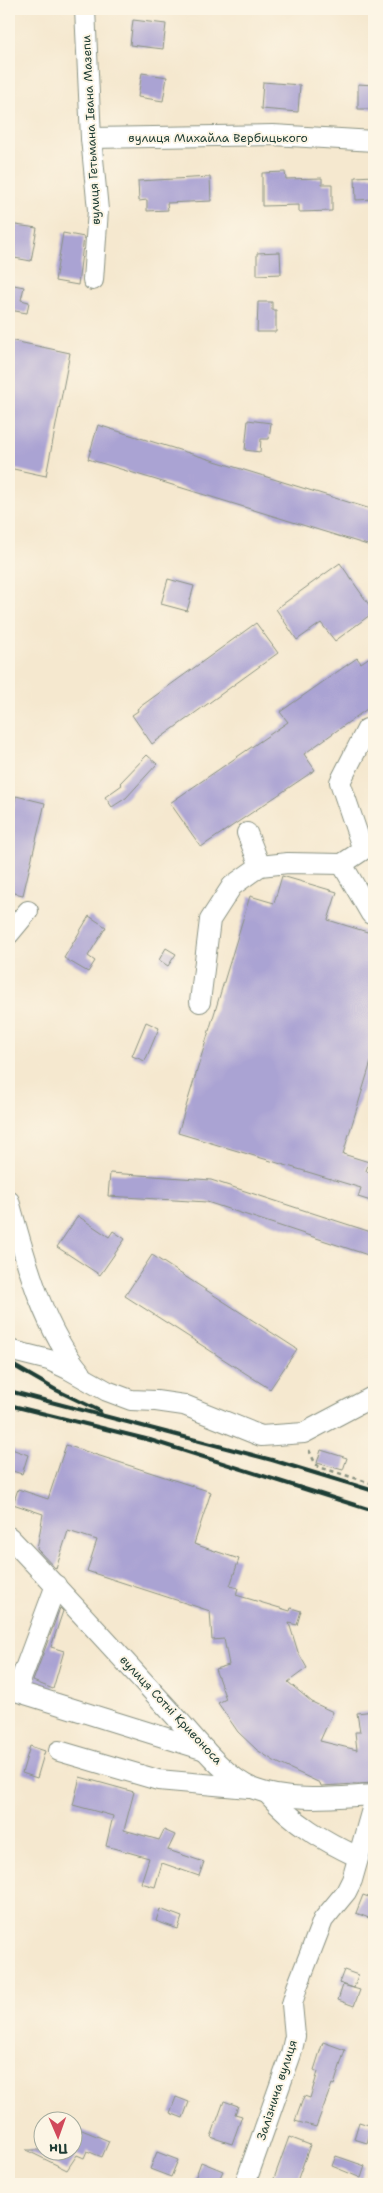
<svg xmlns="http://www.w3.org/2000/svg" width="383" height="2193" font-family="'Shantell Sans',sans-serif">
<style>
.building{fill:#aaa3d3}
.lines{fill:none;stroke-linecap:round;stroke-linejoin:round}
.minor-casing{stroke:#8a9282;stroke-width:22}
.path{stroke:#8a9282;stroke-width:2.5;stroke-dasharray:4 4;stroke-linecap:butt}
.minor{stroke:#fff;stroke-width:20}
.rail{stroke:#1f3d34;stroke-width:4}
.labels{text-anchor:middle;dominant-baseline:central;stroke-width:4;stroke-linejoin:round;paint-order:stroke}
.street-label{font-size:12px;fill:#1f3d34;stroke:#fcf5e5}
</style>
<rect width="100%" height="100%" fill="#fcf5e5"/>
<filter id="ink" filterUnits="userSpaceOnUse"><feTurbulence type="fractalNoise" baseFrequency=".02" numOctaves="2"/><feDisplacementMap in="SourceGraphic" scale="10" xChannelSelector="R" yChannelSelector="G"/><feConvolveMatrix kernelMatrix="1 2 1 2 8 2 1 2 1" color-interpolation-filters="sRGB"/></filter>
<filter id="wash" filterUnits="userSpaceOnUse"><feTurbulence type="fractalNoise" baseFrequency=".0096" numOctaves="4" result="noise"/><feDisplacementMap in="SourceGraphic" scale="20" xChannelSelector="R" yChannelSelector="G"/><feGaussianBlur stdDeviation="1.12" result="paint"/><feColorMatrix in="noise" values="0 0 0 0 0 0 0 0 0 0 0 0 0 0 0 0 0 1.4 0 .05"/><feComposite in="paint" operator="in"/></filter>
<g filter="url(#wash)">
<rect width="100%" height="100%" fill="#f5e8cf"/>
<g id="blocks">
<g class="building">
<path d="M133,20L166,24L163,49L130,45Z"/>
<path d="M142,73L167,77L163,101L138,97Z"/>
<path d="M263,82L300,85L298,112L261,109Z"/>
<path d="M358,84L374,85V109H358Z"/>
<path d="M285,172L286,179L322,178V184H332V211L299,212V205L262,206V173Z"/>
<path d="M374,176V199L356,200L355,177Z"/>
<path d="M210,177L211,201L167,203L168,210L147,211V200L139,201L138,181Z"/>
<path d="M9,224L37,228L31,261L9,257Z"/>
<path d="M63,233L84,237L78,285L55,281Z"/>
<path d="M280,252L281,274L257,275V253Z"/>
<path d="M9,284L24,287L21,300L29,302L27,313L9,310Z"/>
<path d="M258,302H272V310H276V332H257Z"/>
<path d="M9,340L70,353L46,476L9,468Z"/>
<path d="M248,420L271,423L269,439H261L260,452L245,450Z"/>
<path d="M98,425L374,510V547L88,459Z"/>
<path d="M340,563L374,612L335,641L321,623L297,640L276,609Z"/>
<path d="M168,579L194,586L187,611L161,604Z"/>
<path d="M256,623L278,653L152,744L132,715L138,711L137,709Z"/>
<path d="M374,654V704L304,754L315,770L201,847L170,803L288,722L280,712L357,658L361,663Z"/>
<path d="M147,755L157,764L126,798L112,807L105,797L122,785L120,783Z"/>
<path d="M16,796L45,803L23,895L9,892V827Z"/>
<path d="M282,876L337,892L328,920L374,934V1052L343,1154L369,1162L366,1171L374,1174V1202L358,1197L361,1188L178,1133L250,896L274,903Z"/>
<path d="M89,916L106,927L88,956L95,961L88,972L64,958Z"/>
<path d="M166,948L176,954L168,966L159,960Z"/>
<path d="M146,1022L159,1028L145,1061L132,1056Z"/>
<path d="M110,1173L211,1180L374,1233V1257L207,1202L108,1196Z"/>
<path d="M78,1216L109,1237L113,1231L125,1239L100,1275L57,1247Z"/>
<path d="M152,1255L297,1349L270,1389L125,1296Z"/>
<path d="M66,1445L211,1492L194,1544L239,1559L230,1586L238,1588L236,1595L290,1611L291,1608L301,1611L297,1625L289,1623L298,1652L307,1668L288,1682L312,1702L333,1712L320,1741L357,1750L355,1732H360L357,1713L374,1711V1783L321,1786L320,1783L274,1761L257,1750L238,1732L218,1703L226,1699L215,1669L229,1665L224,1639L212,1640L210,1611L87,1571L97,1540L68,1531L56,1569L37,1549L43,1514L13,1504L18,1489L48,1499Z"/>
<path d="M9,1448L28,1455L22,1474L9,1470Z"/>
<path d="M321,1450L347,1458L343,1470L317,1463Z"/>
<path d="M60,1608L63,1611L51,1647L64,1651L53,1689L33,1681Z"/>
<path d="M30,1746L45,1751L37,1778L22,1773Z"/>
<path d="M80,1777L134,1792L124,1830L159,1840L164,1830L175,1835L168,1850L204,1862L199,1876L162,1863L155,1887L141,1883L149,1858L106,1846L113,1816L73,1805Z"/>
<path d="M363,1895L374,1899V1920L356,1913Z"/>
<path d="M160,1909L182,1917L178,1929L156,1921Z"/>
<path d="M344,1970L358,1975L354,1988L339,1983Z"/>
<path d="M343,1985L360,1990L354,2006L338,2000Z"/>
<path d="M323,2042L345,2050L334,2085L332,2084L316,2127L295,2121L304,2096L310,2098L318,2072L314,2070Z"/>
<path d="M176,2097L189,2102L183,2118L170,2113Z"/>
<path d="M224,2101L238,2106L235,2114L242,2116L232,2144L211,2137Z"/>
<path d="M359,2122L372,2126L367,2143L354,2139Z"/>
<path d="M72,2126L109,2141L102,2157L87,2151L84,2158L77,2155L67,2170L26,2150H72Z"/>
<path d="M289,2137L310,2145L296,2184H272Z"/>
<path d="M157,2152L178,2160L171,2177L150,2169Z"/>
<path d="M336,2156L365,2166L361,2178L332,2166Z"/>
<path d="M201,2162L223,2171L217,2184H193Z"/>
</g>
</g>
</g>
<g filter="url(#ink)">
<use href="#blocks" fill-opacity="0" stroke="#8a9282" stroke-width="1"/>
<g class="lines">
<g class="minor-casing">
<g id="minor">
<path d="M85,9L91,138L98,210L93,280"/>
<path d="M91,138L273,135L374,141"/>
<path d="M247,833L260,866"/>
<path d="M342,864L371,914L374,915"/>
<path d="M9,934L28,911"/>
<path d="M200,1002L210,920L232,886L260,866L288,863L342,864L363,850L340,782L367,729"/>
<path d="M9,1201C25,1258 42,1327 81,1373"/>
<path d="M9,1350L49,1360L68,1369L107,1391L131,1400L156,1401L184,1405L261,1436L304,1433L374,1396"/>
<path d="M9,1537C65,1595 119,1655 174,1715C195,1738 225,1778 254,1789C291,1803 336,1797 374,1795"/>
<path d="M9,1689L205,1750"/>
<path d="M17,1690L56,1585"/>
<path d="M59,1751L158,1780L249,1788"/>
<path d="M268,1794C293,1823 324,1841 358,1857"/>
<path d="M245,2184L291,2054L295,2036L292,2004L297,1987L323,1920L346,1892L352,1880L374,1802"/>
</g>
</g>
<path class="path" d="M309,1450L315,1463L319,1467L374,1484"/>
<use href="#minor" class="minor"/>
<g class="rail">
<path d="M9,1363L56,1390L100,1411"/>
<path d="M9,1391L272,1460L374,1491"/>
<path d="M9,1405L150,1440L374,1511"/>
</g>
</g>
</g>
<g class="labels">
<g class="street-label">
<text transform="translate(91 130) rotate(-93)">вулиця Гетьмана Івана Мазепи</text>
<text x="218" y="138">вулиця Михайла Вербицького</text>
<text transform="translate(171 1710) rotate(47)">вулиця Сотні Кривоноса</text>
<text transform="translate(277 2090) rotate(-72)">Залізнича вулиця</text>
</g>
</g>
<rect width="383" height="2193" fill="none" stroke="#fcf5e5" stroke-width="30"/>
<g transform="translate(58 2136) rotate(178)"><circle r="24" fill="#fcf5e5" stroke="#a4ab9e"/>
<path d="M0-4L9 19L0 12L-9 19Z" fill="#d1495b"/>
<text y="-8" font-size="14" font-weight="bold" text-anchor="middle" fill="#1f3d34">Пн</text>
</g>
</svg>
